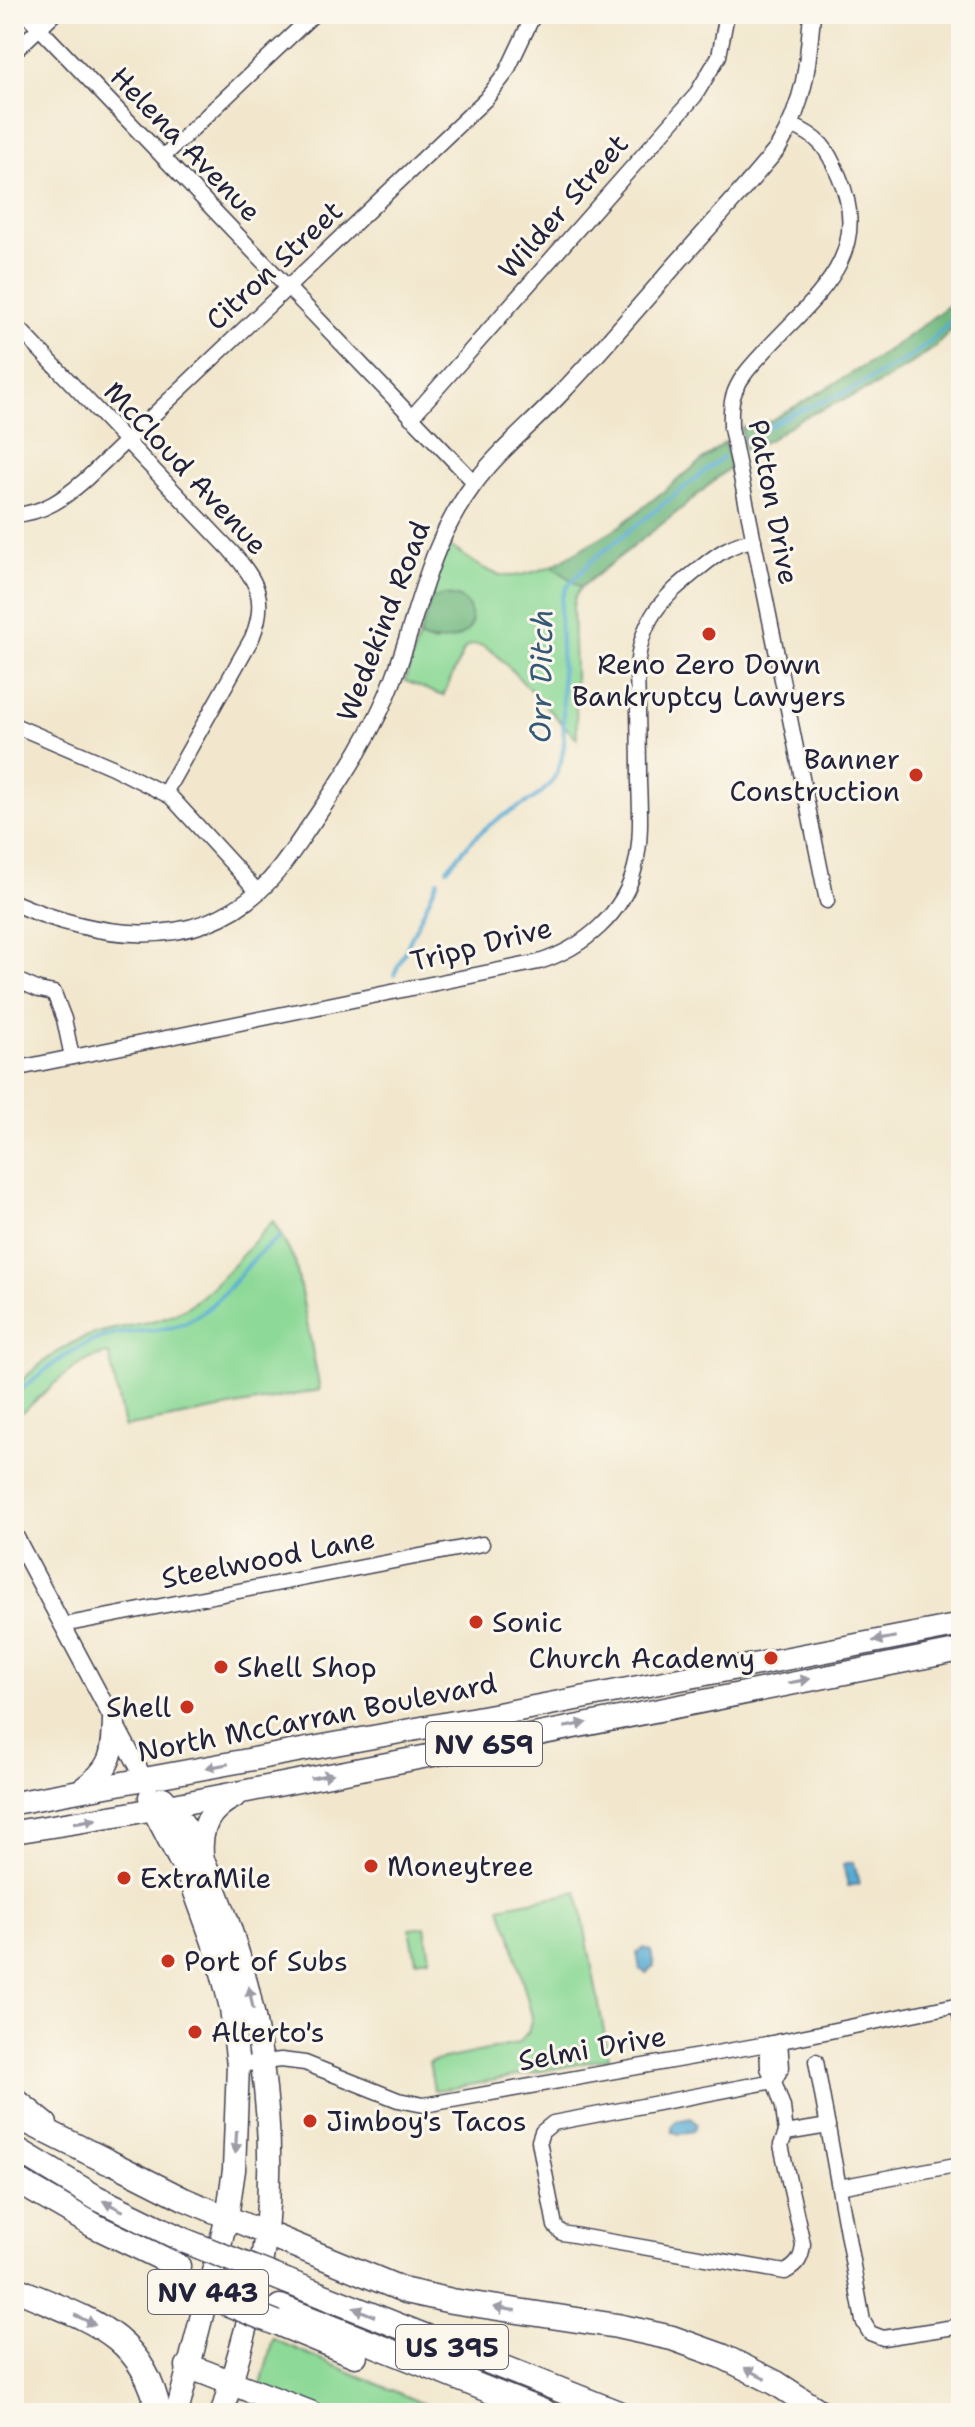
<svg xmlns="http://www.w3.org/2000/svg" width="975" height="2427" font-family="'Shantell Sans',sans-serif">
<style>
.green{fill:#8dd997;stroke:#587e69;stroke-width:2}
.forest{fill:#72b980;stroke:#4a6e5e;stroke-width:2}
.water{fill:#57acd3;stroke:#3c6787;stroke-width:2}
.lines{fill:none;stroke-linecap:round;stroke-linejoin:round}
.stream{stroke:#57acd3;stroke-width:4}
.minor-casing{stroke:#414051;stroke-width:17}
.tertiary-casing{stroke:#414051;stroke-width:19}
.primary-casing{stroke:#414051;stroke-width:25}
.motorway-casing{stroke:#414051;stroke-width:27}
.minor{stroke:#fff;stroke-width:14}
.tertiary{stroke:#fff;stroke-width:16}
.primary{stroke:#fff;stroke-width:22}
.motorway{stroke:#fff;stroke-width:24}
.motorway-bridge-casing{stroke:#414051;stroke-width:27;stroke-linecap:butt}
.motorway-bridge{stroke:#fff;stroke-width:24}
.oneway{fill:#9c9ca7}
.poi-dot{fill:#c8321e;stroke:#fbf7ec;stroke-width:3}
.labels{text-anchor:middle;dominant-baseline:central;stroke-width:6;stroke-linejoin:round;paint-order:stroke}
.shield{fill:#fbf7ec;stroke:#636270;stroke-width:2}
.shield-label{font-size:26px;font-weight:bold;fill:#22223b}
.street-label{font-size:28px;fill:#22223b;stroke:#fbf7ec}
.poi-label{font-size:28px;fill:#22223b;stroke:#fbf7ec;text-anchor:start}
.water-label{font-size:30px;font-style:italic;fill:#375978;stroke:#fbf7ec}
</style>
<rect width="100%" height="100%" fill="#fbf7ec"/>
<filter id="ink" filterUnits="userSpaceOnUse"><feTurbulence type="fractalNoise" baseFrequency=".0125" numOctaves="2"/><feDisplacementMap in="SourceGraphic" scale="16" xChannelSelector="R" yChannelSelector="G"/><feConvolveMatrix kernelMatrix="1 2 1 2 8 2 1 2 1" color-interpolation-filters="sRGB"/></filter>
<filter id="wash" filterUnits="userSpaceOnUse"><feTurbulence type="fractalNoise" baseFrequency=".006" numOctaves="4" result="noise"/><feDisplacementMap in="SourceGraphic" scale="32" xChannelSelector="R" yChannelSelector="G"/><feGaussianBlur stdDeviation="1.8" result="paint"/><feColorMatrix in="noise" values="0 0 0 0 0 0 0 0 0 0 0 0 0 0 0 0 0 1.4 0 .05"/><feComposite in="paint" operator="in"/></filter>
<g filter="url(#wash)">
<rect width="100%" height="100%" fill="#f2e7cd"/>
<g class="green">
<path d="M450,546C495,576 499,585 552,566L581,587L575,597L573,607L577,739L496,654C485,647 477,640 465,648L443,696L405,681L419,637L434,643L467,631L453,596L431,599L441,565Z"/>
<path d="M273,1221L295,1261L320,1390L124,1427L109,1354C70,1359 45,1397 14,1418V1387C38,1366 60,1346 91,1335C120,1325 152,1325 180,1311C210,1296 249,1246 273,1221Z"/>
<path d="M578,1892L609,2058L454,2088L434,2090L429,2062L517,2044L528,2032L532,2017L510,1933L500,1907Z"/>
<path d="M425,1927L430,1958L416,1960L410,1929Z"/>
<path d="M273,2339L445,2413H254Z"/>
</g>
<g class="forest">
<path d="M961,296V320L934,348L908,366L875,386L800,419L769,440L745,451L741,428L770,421L864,366L903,340Z"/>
<path d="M725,442L730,467L676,513L581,587L552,566L620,526Z"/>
<path d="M444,595C450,596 458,596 463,600C471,606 475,622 468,630C457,641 432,645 419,637L431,599Z"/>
</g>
<g class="water">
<path d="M854,1862L859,1884L848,1886L843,1864Z"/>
<path d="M644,1948L651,1951L654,1966L647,1973L640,1969L637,1953Z"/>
<path d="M691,2118L697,2124L693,2131L679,2134L673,2132L672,2127L676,2121Z"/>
</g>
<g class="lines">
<g class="stream">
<path d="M746,440L791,414L849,391L910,357L931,341L961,311"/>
<path d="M447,869C461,853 474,836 491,824C529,797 558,798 564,744L560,613L562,598L567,587L590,562L723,457"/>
<path d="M394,975L438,880"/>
<path d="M14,1395C41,1374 68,1349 101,1338C130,1327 163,1336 190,1320C217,1306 236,1278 256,1257C263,1249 272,1243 280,1237"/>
</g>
</g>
</g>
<g filter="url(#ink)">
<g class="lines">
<g class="minor-casing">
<g id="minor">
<path d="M26,14L475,483"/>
<path d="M14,52L54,14"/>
<path d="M791,125C820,137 827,148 839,176C875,257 813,298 764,352C752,365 738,379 733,397C730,407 731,418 731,428L827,901"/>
<path d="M163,157L314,14"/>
<path d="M14,323L230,550C257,580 268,599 252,638L165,793"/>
<path d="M411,418L695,96L719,56L727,14"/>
<path d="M14,515C44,513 63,499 85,480L486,99L506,73L534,14"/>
<path d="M14,725L112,767L171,797L258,892"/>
<path d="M14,979L39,990L54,993L64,1019L72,1057"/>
<path d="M14,1069L539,962C583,948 624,914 635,867C642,840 640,809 639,781C639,744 638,707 637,670C640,619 661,599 700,568C717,554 731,544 754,540"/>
<path d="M63,1625L482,1544"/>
<path d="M958,2004L961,2020"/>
<path d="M767,2044L768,2068L774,2081L782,2067L780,2041"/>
<path d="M816,2061L863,2321L870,2333L883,2338L961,2326"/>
<path d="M238,2065L281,2060L305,2063L398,2100L424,2105L767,2044L961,2004"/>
<path d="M786,2133L783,2107L774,2081L553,2123L542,2132L539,2141L555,2226L562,2233L785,2272C798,2265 802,2258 803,2244L781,2145L786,2133L828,2126"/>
<path d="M839,2187L961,2164"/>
</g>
</g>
<g class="tertiary-casing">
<g id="tertiary">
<path d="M14,903C93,937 189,954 259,891C281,871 297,844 314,820C345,775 375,729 394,678C420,608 428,546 474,484C500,449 537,420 566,388C605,347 641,304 678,262C712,224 746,187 778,148C805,103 808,65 812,14"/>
<path d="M14,1534L145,1780"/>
</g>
</g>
<g class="primary-casing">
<g id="primary">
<path d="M81,1790C112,1768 113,1756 114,1720"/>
<path d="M150,1797L153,1809L192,1884L217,1953L231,2008L238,2065L234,2170L227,2217L177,2413"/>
<path d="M163,1798C189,1825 206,1863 219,1898C259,2000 277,2121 266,2231C259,2293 239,2353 222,2413"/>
<path d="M14,1803L498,1714L961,1625"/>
<path d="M14,1832L122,1815L418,1758L961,1650"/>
<path d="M202,1856C200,1828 208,1810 234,1797"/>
<path d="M14,2098L46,2124"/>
<path d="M93,2153L184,2199L265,2233"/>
</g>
</g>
<g class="motorway-casing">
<g id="motorway">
<path d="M14,2115L108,2162"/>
<path d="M14,2148L97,2198L183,2240"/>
<path d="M14,2179L95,2226L178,2266"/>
<path d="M265,2233L406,2291L452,2301L617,2326L672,2338L722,2356L776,2383L822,2413"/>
<path d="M286,2281L618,2413"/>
<path d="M14,2288C82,2318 143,2330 159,2413"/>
<path d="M280,2307L546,2413"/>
<path d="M282,2325L355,2355"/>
<path d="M188,2366L310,2413"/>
</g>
</g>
<use href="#minor" class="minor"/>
<use href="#tertiary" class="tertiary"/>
<use href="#primary" class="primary"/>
<use href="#motorway" class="motorway"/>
<g class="motorway-bridge-casing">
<g id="motorway-bridge">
<path d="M183,2240L286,2281"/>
<path d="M174,2282L276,2323"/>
</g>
</g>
<use href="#motorway-bridge" class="motorway-bridge"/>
</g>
<defs><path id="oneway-solid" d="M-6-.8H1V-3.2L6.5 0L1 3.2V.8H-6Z" transform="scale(2)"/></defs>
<g class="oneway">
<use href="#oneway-solid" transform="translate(884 1639) rotate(169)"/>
<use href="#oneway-solid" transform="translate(799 1681) rotate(-11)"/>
<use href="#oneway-solid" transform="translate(576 1725) rotate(-11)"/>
<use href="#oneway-solid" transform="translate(217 1766) rotate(169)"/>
<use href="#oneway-solid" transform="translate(322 1776) rotate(-11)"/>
<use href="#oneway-solid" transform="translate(85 1821) rotate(-9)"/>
<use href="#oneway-solid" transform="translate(251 1998) rotate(-101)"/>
<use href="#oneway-solid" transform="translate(236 2142) rotate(93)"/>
<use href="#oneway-solid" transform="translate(113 2206) rotate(-153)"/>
<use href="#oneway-solid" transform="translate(505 2309) rotate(-171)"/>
<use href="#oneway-solid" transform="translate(364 2312) rotate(-158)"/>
<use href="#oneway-solid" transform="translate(85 2320) rotate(26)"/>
<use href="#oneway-solid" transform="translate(755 2373) rotate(-153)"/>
</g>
</g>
<g class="poi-dot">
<circle cx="709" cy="634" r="8"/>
<circle cx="916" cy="775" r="8"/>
<circle cx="476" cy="1622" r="8"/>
<circle cx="771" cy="1658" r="8"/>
<circle cx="221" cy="1667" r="8"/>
<circle cx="187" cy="1707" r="8"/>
<circle cx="371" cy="1866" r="8"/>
<circle cx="124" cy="1878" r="8"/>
<circle cx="168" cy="1961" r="8"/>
<circle cx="195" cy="2032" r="8"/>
<circle cx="310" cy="2121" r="8"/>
</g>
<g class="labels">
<g class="shield">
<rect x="426" y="1722" width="116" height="44" rx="6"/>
<rect x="148" y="2270" width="120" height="44" rx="6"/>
<rect x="396" y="2325" width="112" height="44" rx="6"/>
</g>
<g class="shield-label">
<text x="484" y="1744">NV 659</text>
<text x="208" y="2292">NV 443</text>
<text x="452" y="2347">US 395</text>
</g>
<g class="street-label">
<text transform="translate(186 144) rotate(46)">Helena Avenue</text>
<text transform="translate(563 206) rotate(-49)">Wilder Street</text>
<text transform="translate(274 265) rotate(-43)">Citron Street</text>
<text transform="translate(186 468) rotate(47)">McCloud Avenue</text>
<text transform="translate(774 502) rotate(79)">Patton Drive</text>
<text transform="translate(383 621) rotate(-69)">Wedekind Road</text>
<text transform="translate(481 944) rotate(-14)">Tripp Drive</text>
<text transform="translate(268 1558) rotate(-11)">Steelwood Lane</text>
<text transform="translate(317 1717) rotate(-11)">North McCarran Boulevard</text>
<text transform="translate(592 2048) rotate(-10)">Selmi Drive</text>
</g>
<g class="poi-label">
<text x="709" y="664" text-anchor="middle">Reno Zero Down<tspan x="709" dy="32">Bankruptcy Lawyers</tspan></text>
<text x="900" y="759" text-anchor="end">Banner<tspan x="900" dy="32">Construction</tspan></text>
<text x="492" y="1622">Sonic</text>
<text x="755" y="1658" text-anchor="end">Church Academy</text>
<text x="237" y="1667">Shell Shop</text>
<text x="171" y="1707" text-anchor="end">Shell</text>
<text x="387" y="1866">Moneytree</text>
<text x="140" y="1878">ExtraMile</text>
<text x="184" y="1961">Port of Subs</text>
<text x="211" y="2032">Alterto's</text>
<text x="326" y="2121">Jimboy's Tacos</text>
</g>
<g class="water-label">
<text transform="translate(541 676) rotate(-89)">Orr Ditch</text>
</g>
</g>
<rect width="975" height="2427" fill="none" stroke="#fbf7ec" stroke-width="48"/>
</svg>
